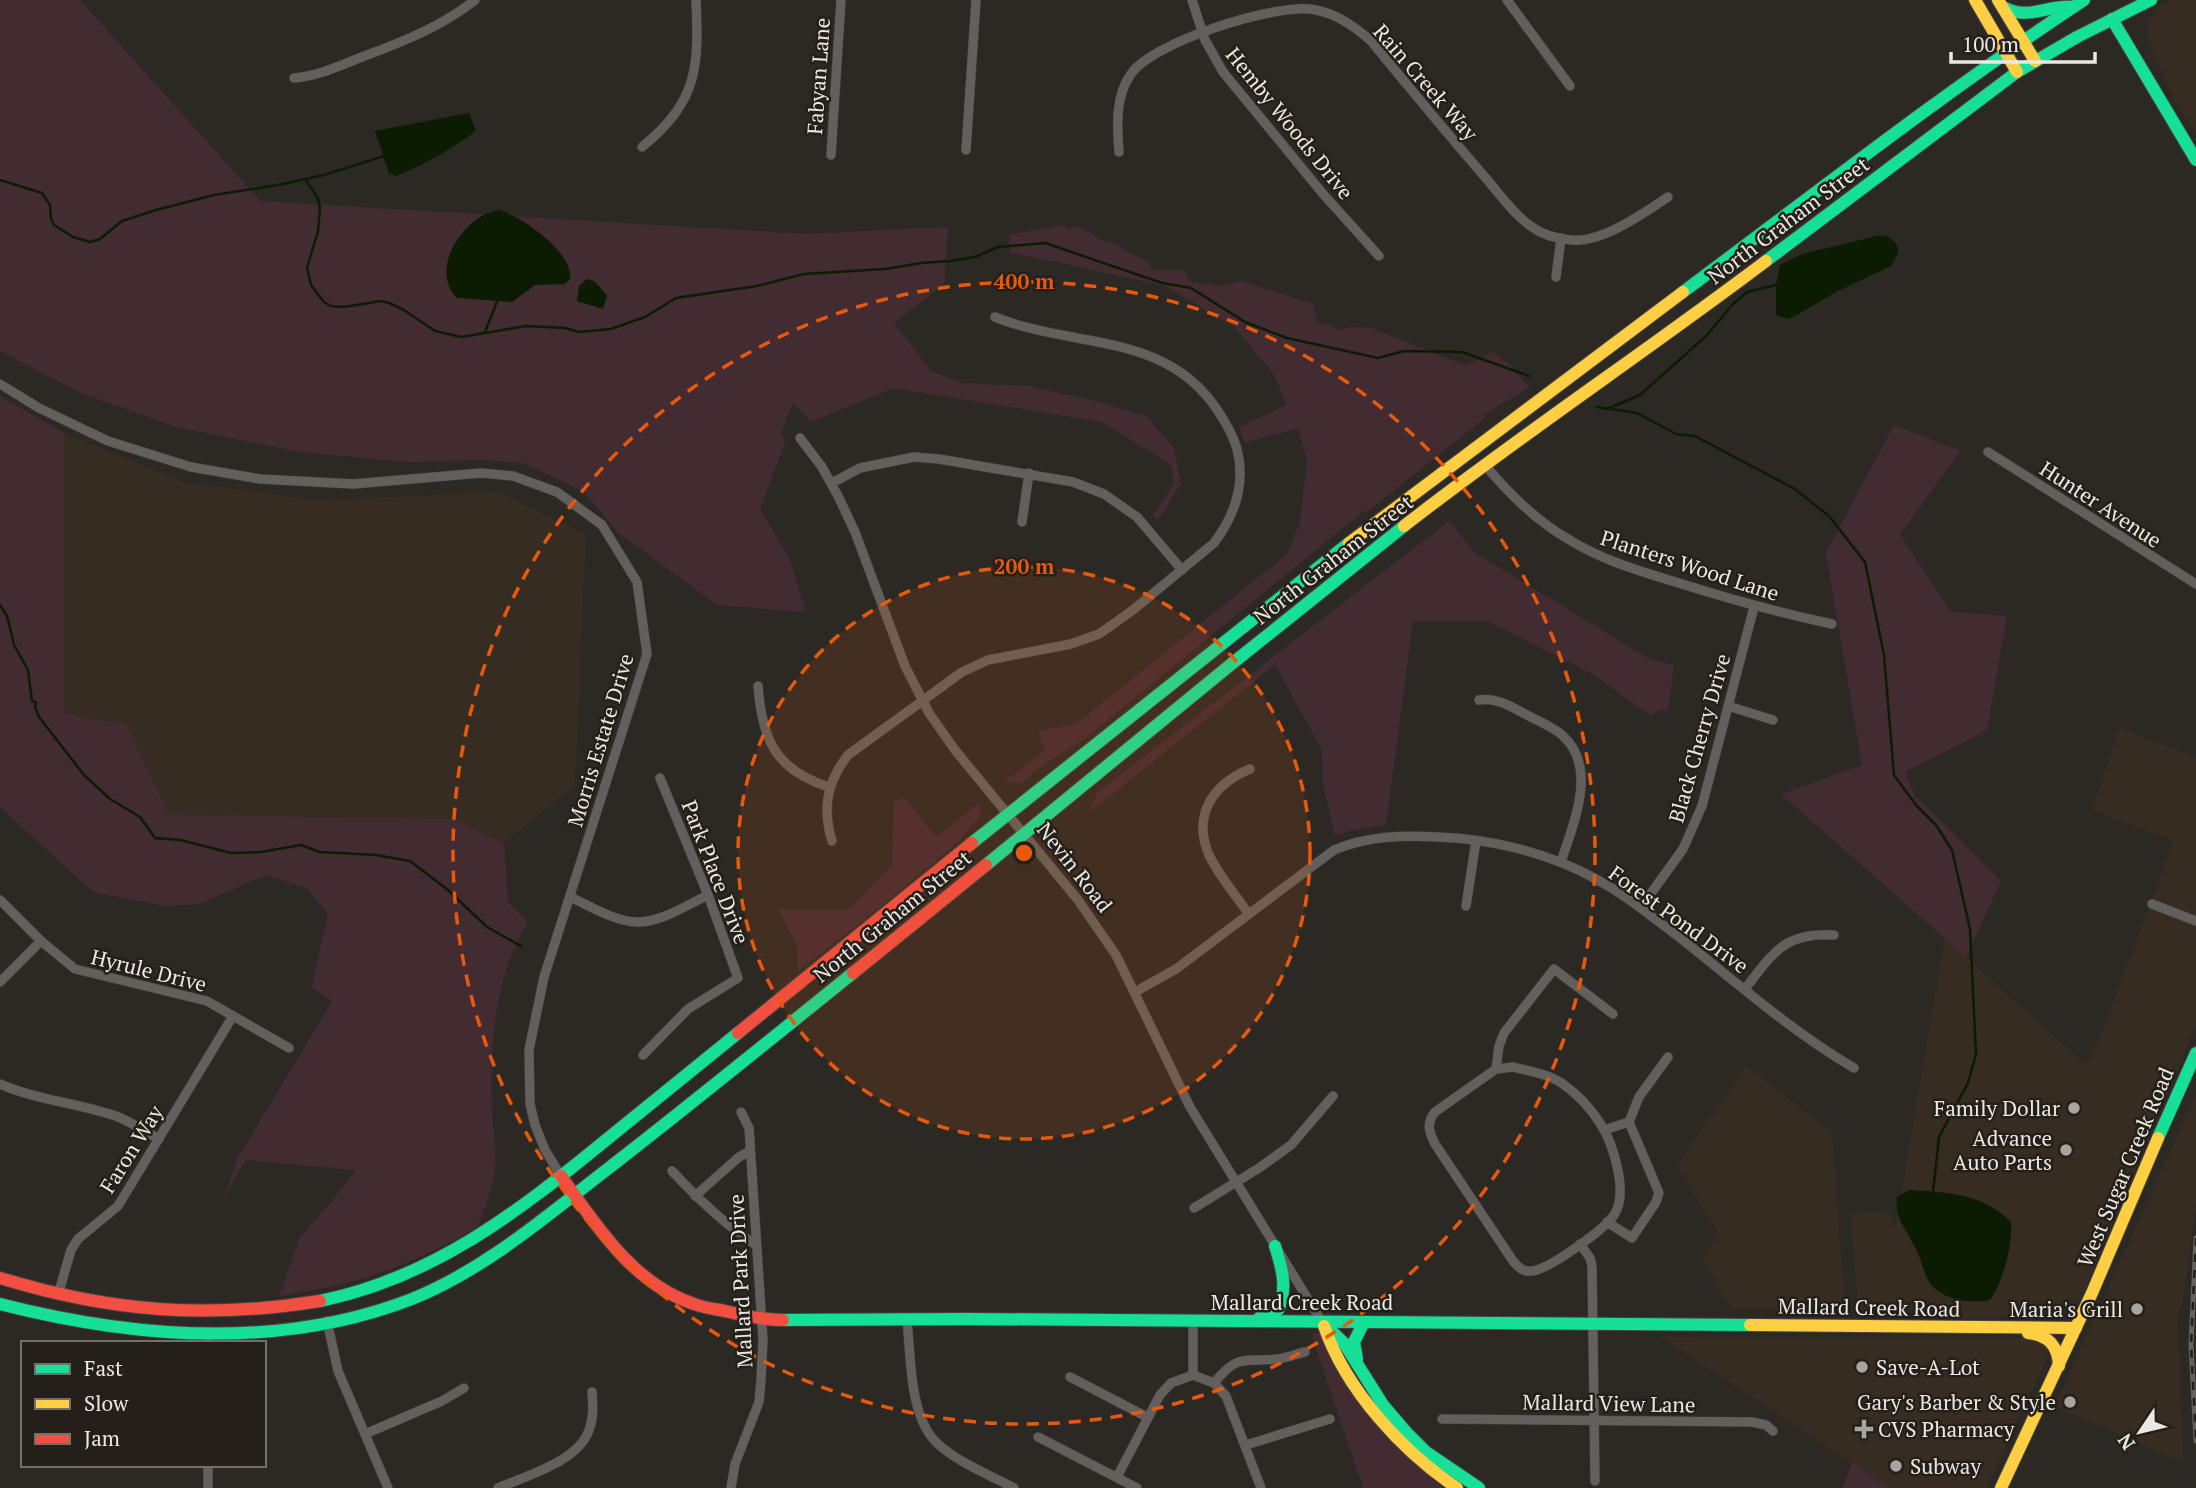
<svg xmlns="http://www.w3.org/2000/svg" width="2196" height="1488" font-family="'PT Serif',serif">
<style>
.built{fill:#362c22}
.green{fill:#432b32}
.water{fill:#0b1c03}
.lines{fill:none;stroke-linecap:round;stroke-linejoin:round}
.stream{stroke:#0b1c03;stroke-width:2.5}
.street-casing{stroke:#474541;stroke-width:10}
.fast-casing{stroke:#474541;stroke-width:14}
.slow-casing{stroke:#474541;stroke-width:14}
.jam-casing{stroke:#474541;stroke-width:14}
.street{stroke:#625f5c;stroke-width:9}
.fast{stroke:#16e098;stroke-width:12}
.slow{stroke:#ffcf43;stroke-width:12}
.jam{stroke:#f24e42;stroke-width:12}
.rail-casing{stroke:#63615e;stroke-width:5}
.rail{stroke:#251f19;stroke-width:2.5;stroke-dasharray:8;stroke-linecap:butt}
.ring{fill:none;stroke:#e8590c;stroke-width:3.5;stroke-dasharray:12 9}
.poi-dot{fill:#a8a4a0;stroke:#251f19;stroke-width:2.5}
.labels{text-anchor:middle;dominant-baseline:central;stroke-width:5;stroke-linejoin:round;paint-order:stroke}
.street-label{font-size:21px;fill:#ebe7e3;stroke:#251f19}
.poi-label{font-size:21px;fill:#ebe7e3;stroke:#251f19;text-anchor:end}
.centre{fill:#e8590c;stroke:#251f19;stroke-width:3.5}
.ring-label{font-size:21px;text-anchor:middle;font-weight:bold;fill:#e8590c;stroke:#251f19;stroke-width:5;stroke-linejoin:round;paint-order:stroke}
</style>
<rect width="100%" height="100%" fill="#2c2925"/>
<g class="built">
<path d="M2175,0H2196V133L2176,103L2149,42L2147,23L2159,5Z"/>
<path d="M64,433L184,482L316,500L498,492L586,534L575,785L504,843L454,819L168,814L127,725L64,713Z"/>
<path d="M2120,728L2196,757V1026L2081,1299L2058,1310L2001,1318H1924L1921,1309H1858L1851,1213L1889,1211L1895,1229L1945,938L2085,1064L2096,1048L2174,841L2092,810Z"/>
<path d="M1746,1066L1832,1132L1845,1309H1732L1702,1260L1719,1234L1677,1166Z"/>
<path d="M2196,1094V1205L2183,1301L2177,1317L2184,1463L2055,1406Z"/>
<path d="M1660,1336L1714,1338H2021L2043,1342L2050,1352L1986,1488H1889Z"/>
</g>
<g class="green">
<path d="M0,0H80L260,201L806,234L948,227L944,284L894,323L931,371L961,383L1029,386L1099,402L1146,416L1174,448L1181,484L1158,520L1153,515L1174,483L1171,465L1102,422L893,388L811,422L793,402L781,434L786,440L760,509L789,557L806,612L717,605L619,533L583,491L523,463L483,460L408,462L300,452L176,427L81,393L0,351Z"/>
<path d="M1065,224L1066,230L1078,226L1100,239L1117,245L1129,253L1149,262L1152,270H1184L1190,282L1222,286L1242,281L1313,304L1317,323L1330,325L1338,330L1351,327L1371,328L1467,366L1493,351C1499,358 1505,360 1511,366C1519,373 1520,380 1530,387L1483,415L1486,417L1367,512L1365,510L1088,736L1049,761L1022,783L1004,782L1045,750L1038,731L1076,724L1287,554L1300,523L1307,459L1298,428L1245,443L1239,427L1287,405L1273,373L1234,327L1166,286L1010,252L1009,235C1028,230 1046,230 1065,224Z"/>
<path d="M0,396L64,433V713L127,725L168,814L454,819L504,843L508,902L528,922C493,978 490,1047 492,1111C493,1131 498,1156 494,1176C491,1193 483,1211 477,1228C435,1251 391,1272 343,1284C322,1289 300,1292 279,1296L300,1237L331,1202L356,1170L246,1160L235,1176L223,1204L237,1159L332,1001L312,987L328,914L307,888L266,875L199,904L164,906L93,892L0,807Z"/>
<path d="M1894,425L1960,451L1900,534L1951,612L2007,616L1987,730L1905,772L1915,796L2001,881L1966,957L1781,794L1862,765L1826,553Z"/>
<path d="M1449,521L1474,552L1648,658L1674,665L1668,711L1660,709L1651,716L1594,675L1488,621H1413L1386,825L1352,830L1335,836L1323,786L1322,750L1275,665L1087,814L1098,792Z"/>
<path d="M904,797L936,837L980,802V817L958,842L878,909L798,971L797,945L778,909H849L892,865L894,801Z"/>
<path d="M1320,1333L1385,1433L1410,1460L1444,1488H1363L1311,1334Z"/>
<path d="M1852,1463L1889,1488H1842Z"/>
</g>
<g class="water">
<path d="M469,113L476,131C451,149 424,165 396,176L389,173L375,131Z"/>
<path d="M499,210C523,217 573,252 570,279L565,284L535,285L512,302L457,298C428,269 464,215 499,210Z"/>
<path d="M1877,236H1886L1895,242L1898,248V253L1891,266L1836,292L1797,315L1787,319L1776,315V285L1780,265L1802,254Z"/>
<path d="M587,279L594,281L607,295L603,309L577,301L579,286Z"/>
<path d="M1909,1190C1947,1192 1984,1194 2011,1222C2013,1244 2003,1282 1990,1300C1972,1304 1941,1300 1930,1283C1923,1272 1921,1258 1915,1247C1906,1229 1894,1217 1897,1197Z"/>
</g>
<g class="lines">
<g class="stream">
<path d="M305,179L318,198L320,209L318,231L307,268L311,285L324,302L331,306L344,307L381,301L389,303L404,310L435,331L461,337L526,326L565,328L579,332L611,329L645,317L676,298L757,286L804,274L885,269L921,263L950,261L975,257L998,247L1045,243L1162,283L1191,288L1245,322L1287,338L1378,358L1404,351L1462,352L1529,376"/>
<path d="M0,180L42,193L50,205L51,219L54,225L73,237L90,242L100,239L122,221L156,210L214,195L278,185L324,175L384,156"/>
<path d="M485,332L498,299"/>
<path d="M1597,407L1637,413L1676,434L1695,436L1795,489L1829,516L1865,562L1884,655L1894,775L1916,805L1936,825L1952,850L1970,929L1976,1054L1968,1083L1939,1137L1933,1192"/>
<path d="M1607,409L1640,395L1706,336L1734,303L1747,292L1776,285"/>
<path d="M0,605L7,616L14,645L28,670L32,701L36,702L35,707L39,717L84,775L110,799L140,817L155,838L180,840L231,853L261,852L301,845L320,852L376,855L410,861L448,890L487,927L521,946"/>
</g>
<g class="street-casing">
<g id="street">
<path d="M1192,0L1205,40L1223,72L1324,195L1379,256"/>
<path d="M1507,0L1570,86"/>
<path d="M294,78C318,76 339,66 362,57C402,42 441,27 475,0"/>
<path d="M642,147C698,101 699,68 696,0"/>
<path d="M966,150L976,0"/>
<path d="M1119,152C1117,126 1115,96 1131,74C1153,42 1271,5 1310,9C1334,12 1353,25 1371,41C1408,86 1446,132 1484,176C1499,193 1513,214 1532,227C1543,235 1559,239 1572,240C1602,243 1644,213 1668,197"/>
<path d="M831,155L841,0"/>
<path d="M1556,277L1561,238"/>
<path d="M0,384L39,408L108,441L191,467L260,479L353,484L481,473L513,476L557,492L602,525L637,582L647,654L544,977L529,1050L530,1104L535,1125L545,1150L561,1176"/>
<path d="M800,438L822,467L838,496L855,532L905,666L929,713L955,750L1078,900L1116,955L1190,1107L1322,1322"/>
<path d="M1988,452L2196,584"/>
<path d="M1485,465C1509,494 1535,520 1568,539C1603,561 1643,572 1682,584C1732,600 1781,613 1832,624"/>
<path d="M832,483L860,468L914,457L939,459L1073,482L1104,494L1137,517L1182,570"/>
<path d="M1022,522L1029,473"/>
<path d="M758,686C762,739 775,770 829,787"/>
<path d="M1479,700C1498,697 1513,708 1529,716C1540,722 1553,727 1562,735C1599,767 1573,824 1561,862"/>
<path d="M1728,706L1773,720"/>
<path d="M832,841C822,808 827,782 848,755L962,672L988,660L1071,644L1099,634L1133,610L1214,543C1235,515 1246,484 1237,449C1233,435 1226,423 1218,411C1166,331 1074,349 995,317"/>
<path d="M570,897C590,906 614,921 636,922C660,923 687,905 708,895"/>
<path d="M0,900L41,941L75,969L207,1001L289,1048"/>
<path d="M2152,904L2196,921"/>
<path d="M1466,906L1476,841"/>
<path d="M1641,907L1683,849L1702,806L1754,607"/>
<path d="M1248,913C1235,894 1219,876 1209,855C1192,815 1213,784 1250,769"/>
<path d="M0,982L41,941"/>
<path d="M1745,989C1773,953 1784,932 1834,935"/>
<path d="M1135,992L1176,969L1334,850C1367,836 1402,835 1438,837C1492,839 1549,853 1596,879C1626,895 1652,917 1679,937C1736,982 1791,1031 1854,1068"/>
<path d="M643,1055L688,1009L738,978L708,895L660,778"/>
<path d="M1513,1067C1529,1071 1549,1074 1563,1084C1577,1094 1591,1109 1600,1123C1613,1143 1629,1193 1614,1215C1605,1229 1547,1271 1531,1271C1523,1272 1518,1267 1513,1261L1435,1144C1429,1132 1426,1123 1435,1112L1496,1069Z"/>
<path d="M1496,1069L1499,1046L1504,1033L1554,969L1613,1014"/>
<path d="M0,1084C37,1100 77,1103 116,1116C131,1122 145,1131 159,1139"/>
<path d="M1629,1122L1639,1097L1668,1057"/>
<path d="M1604,1130L1629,1122L1659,1193L1656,1202L1632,1238L1607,1222"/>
<path d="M672,1171C698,1199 724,1224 756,1245"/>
<path d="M695,1196L739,1157L750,1151"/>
<path d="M1194,1208L1259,1168L1291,1145L1333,1096"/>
<path d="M1580,1244L1590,1258L1592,1266L1595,1481"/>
<path d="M58,1295L71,1250L78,1239L118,1206L233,1016"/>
<path d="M907,1320C911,1357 909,1418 938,1444C959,1463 990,1475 1014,1488"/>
<path d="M327,1321L338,1371L388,1488"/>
<path d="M209,1343V1332"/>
<path d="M1193,1375V1321"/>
<path d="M1070,1377L1147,1417"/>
<path d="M1214,1383C1239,1352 1245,1363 1278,1359C1287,1358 1296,1354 1305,1352"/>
<path d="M1442,1419L1752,1422L1766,1425L1773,1431"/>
<path d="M365,1434L442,1401L464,1388"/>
<path d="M1038,1437L1137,1488"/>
<path d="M1246,1445L1330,1419"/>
<path d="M1117,1477L1160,1395L1171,1383L1193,1375L1214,1383L1226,1396L1261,1488"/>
<path d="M208,1488V1465"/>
<path d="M498,1488C526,1476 579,1461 589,1430C594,1417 593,1405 592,1392"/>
<path d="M731,1488L735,1464L759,1402L761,1380L763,1340L749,1128L741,1112"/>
</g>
</g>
<g class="fast-casing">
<g id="fast">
<path d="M2003,7C2028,21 2046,5 2073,7"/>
<path d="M2112,19L2196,160"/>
<path d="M1766,261L2017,72L2077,37L2151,0"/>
<path d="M1683,292C1816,193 1946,91 2084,0"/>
<path d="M972,843L1349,543"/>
<path d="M986,865L1229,666L1404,526"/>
<path d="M2158,1138L2196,1053"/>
<path d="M320,1301C433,1278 518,1212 606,1140C650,1104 694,1069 738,1033"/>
<path d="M0,1304C133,1338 281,1350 412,1299C484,1270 544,1218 605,1171C689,1106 771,1039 853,973"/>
<path d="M1260,1317L1278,1310C1288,1288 1282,1268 1275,1246"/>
<path d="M783,1320L968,1319L1750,1325"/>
<path d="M1322,1322L1344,1343L1383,1405L1406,1432L1426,1452L1479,1488"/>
<path d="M1357,1359L1354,1342L1364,1322"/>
</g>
</g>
<g class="slow-casing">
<g id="slow">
<path d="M1975,0L2017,72"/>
<path d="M1998,0L2035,61"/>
<path d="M1404,526C1522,434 1647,351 1766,261"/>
<path d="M1349,543L1683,292"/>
<path d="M1750,1325L2076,1328"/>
<path d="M1324,1326C1346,1390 1402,1451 1457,1488"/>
<path d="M2028,1333C2048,1335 2058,1345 2059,1366"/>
<path d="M2001,1488L2092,1293L2158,1138"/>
</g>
</g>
<g class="jam-casing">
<g id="jam">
<path d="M853,973L986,865"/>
<path d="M738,1033L972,843"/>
<path d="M561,1176C596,1225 633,1284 694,1304C704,1308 715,1309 725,1311C745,1316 763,1320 783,1320"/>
<path d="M0,1278C111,1312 206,1319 320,1301"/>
</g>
</g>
<use href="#street" class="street"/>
<use href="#fast" class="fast"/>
<use href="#slow" class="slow"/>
<use href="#jam" class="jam"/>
<g class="rail-casing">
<path id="rail" d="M2196,1238L2191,1345L2196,1441"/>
</g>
<use href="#rail" class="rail"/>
</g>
<circle cx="1024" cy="853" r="286" fill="#e8590c" fill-opacity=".12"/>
<g class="ring">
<circle cx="1024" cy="853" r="286"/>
<circle cx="1024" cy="853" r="571"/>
</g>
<g class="poi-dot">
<circle cx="2074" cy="1108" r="7"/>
<circle cx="2066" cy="1150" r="7"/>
<circle cx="2137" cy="1309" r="7"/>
<circle cx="1862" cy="1367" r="7"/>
<circle cx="2070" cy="1402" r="7"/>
<path d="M1860.5 1418.5h7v7h7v7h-7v7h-7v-7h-7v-7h7z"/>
<circle cx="1896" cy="1466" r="7"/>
</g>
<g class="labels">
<g class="street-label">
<text transform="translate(818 76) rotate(-86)">Fabyan Lane</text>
<text transform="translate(1426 82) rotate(49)">Rain Creek Way</text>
<text transform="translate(1290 123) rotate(51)">Hemby Woods Drive</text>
<text transform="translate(1788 220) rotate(-37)">North Graham Street</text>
<text transform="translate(2101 504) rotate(33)">Hunter Avenue</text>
<text transform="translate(1333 559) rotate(-38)">North Graham Street</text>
<text transform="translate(1690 565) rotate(18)">Planters Wood Lane</text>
<text transform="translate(1699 738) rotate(-74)">Black Cherry Drive</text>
<text transform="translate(600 740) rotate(-73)">Morris Estate Drive</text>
<text transform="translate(1075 867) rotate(52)">Nevin Road</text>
<text transform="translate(716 872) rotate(69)">Park Place Drive</text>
<text transform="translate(892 916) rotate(-39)">North Graham Street</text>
<text transform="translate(1679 919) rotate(36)">Forest Pond Drive</text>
<text transform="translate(149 970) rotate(14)">Hyrule Drive</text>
<text transform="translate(131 1149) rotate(-58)">Faron Way</text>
<text transform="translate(2125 1167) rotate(-67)">West Sugar Creek Road</text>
<text transform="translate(740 1281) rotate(-93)">Mallard Park Drive</text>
<text x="1302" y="1302">Mallard Creek Road</text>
<text transform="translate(1869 1307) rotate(1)">Mallard Creek Road</text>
<text transform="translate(1609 1403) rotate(1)">Mallard View Lane</text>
</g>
<g class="poi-label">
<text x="2060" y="1108">Family Dollar</text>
<text x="2052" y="1138">Advance<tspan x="2052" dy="24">Auto Parts</tspan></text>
<text x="2123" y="1309">Maria's Grill</text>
<text x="1876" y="1367" text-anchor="start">Save-A-Lot</text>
<text x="2056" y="1402">Gary's Barber &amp; Style</text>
<text x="1878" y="1429" text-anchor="start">CVS Pharmacy</text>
<text x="1910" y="1466" text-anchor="start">Subway</text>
</g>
</g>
<circle cx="1024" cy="853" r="10" class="centre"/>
<g class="ring-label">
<text x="1024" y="289">400 m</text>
<text x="1024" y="574">200 m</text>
</g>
<rect x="21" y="1341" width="245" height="126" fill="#251f19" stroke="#746f6a" stroke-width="2"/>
<rect x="35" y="1364" width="35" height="10" fill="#16e098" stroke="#746f6a" stroke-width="2"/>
<text x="84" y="1376" font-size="21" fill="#ebe7e3">Fast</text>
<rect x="35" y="1399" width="35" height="10" fill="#ffcf43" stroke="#746f6a" stroke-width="2"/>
<text x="84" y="1411" font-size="21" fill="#ebe7e3">Slow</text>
<rect x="35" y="1434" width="35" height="10" fill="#f24e42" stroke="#746f6a" stroke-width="2"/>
<text x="84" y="1446" font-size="21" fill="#ebe7e3">Jam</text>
<g transform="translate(2140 1432) rotate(235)" stroke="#251f19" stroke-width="5" paint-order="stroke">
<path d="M0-5L12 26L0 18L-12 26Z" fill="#ebe7e3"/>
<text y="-10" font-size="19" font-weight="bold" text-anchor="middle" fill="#ebe7e3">N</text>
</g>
<path d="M1951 52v10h144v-10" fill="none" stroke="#ebe7e3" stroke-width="3.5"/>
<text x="1962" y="52" font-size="21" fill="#ebe7e3" stroke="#251f19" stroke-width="5" paint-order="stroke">100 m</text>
</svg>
